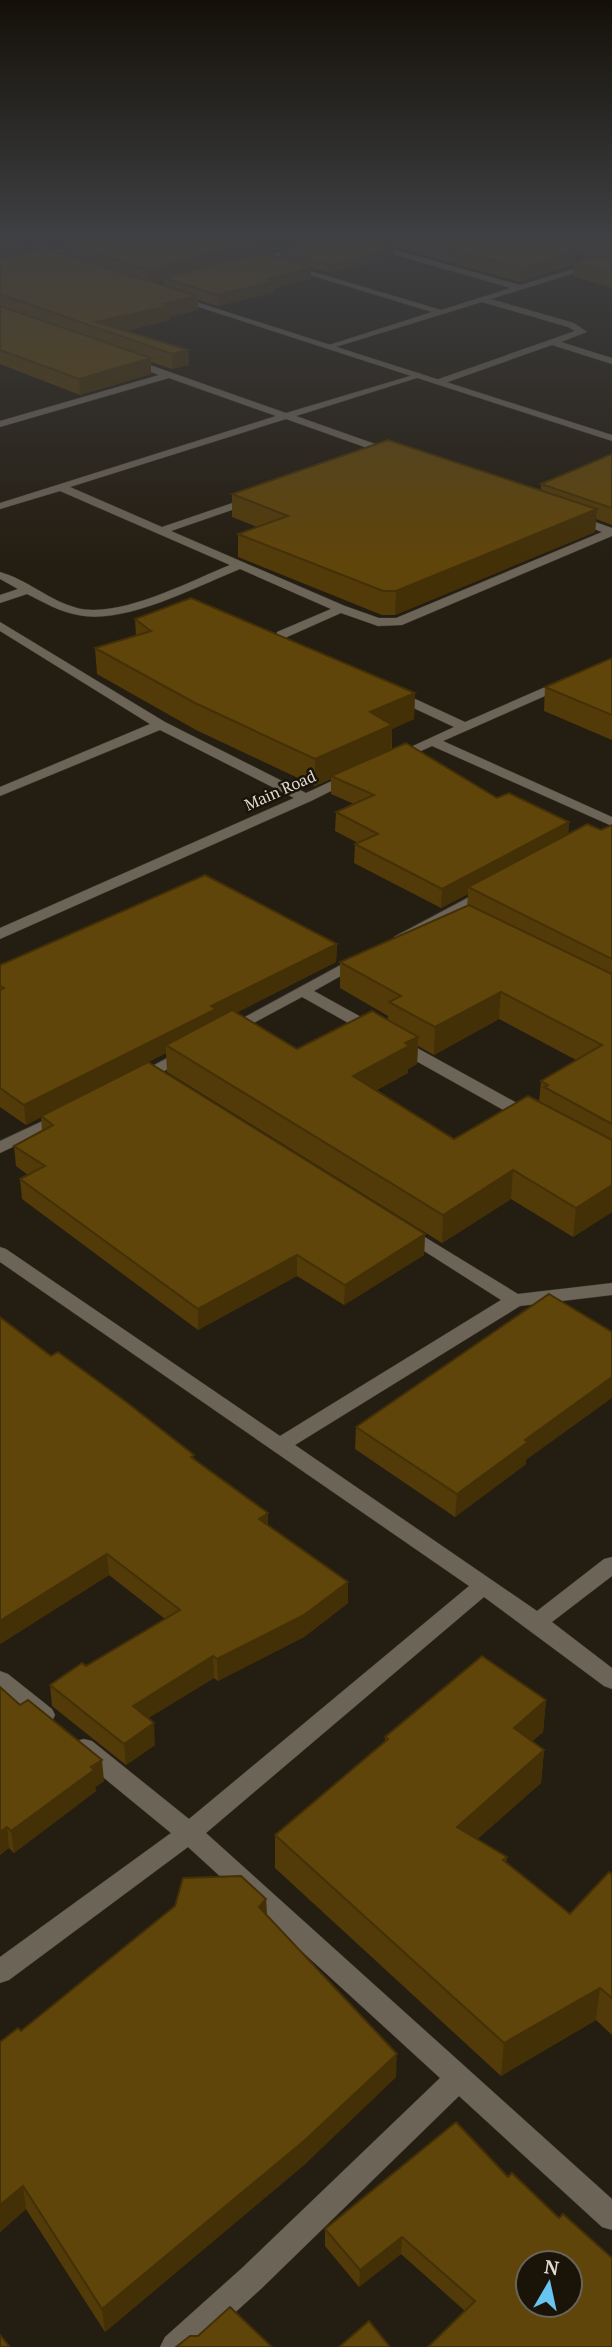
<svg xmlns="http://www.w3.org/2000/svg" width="612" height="2347" font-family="'PT Serif',serif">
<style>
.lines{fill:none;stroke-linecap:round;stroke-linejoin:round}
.street-casing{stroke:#3b352f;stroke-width:1}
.secondary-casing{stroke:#3b352f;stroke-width:1}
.street{fill:#6c6456;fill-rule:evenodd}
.secondary{fill:#6c6456;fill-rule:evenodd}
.wall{fill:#533b09;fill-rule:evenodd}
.shaded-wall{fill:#433007}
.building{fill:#60450a;stroke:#433007;stroke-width:2;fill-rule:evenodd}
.labels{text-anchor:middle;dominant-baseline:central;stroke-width:5;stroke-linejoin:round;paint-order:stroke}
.far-street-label{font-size:16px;fill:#dfdad3;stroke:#1a1408}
</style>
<rect width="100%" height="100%" fill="#241d11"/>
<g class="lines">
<g class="street-casing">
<g id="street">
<path d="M123,235H135L0,271V265Z"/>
<path d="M339,235H351L252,264L245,262Z"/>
<path d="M371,243L520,285L597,262V266L491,299L574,323L587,332L561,342L612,358V364L552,345L442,384H436V380L575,331L568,327L482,302L329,349V345L432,312L287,268V264L441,310L511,288L368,247Z"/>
<path d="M130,358L286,413L420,373V377L296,416L395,451V455H387L286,419L70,487L162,527L250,497H258V501L171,531L345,606L379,618H396L602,532L568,519V515H576L612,528V536L402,625L378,626L341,613L287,637L286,639L302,648L296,652L276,644L277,632L331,609L240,569C195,587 125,625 78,615C60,612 43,602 27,594L0,603V595L18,589L0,579V572C28,580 48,600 77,608C119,619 190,581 230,565L60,491L0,509V503L276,416L169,378L0,427V421L159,375L127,363L125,361Z"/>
<path d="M0,622L165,722L306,793L347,774L352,773L359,777L311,801L0,939V928L294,798L160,730L0,796V787L150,724L0,631Z"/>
<path d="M566,678L570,679V685L443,741L612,817V826L432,746L401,760H391L389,757L454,727L390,697V691H398L465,722Z"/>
<path d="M488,887L495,891L493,894L407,940H397L394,937Z"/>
<path d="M359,955L367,960L364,963L314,991L535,1113L537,1117L535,1121H523L302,997L235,1033L229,1035L221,1030Z"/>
<path d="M186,1048L194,1053L192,1056L142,1083H130L128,1079Z"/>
<path d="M62,1112L68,1113L70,1117L68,1121L0,1153V1141Z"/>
<path d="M405,1225L518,1294L612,1283V1295L520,1306L295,1445L537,1611L604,1559L612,1557V1576L552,1622L612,1668V1689L604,1686L484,1597L206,1833L612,2199V2230L602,2227L459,2096L262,2288L197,2347H160L165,2337L242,2268L440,2078L188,1847L9,1980L0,1983V1957L171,1833L76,1755L72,1748L76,1741L84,1739L92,1741L189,1819L469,1586L0,1262V1247L6,1249L280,1436L501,1300L399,1235L396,1231L399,1227Z"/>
<path d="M0,1671L8,1674L52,1709L55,1715L52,1721C33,1728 14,1704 0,1693Z"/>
</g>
</g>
<g class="secondary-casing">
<path id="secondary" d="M174,295L612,435V441L174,299Z"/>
</g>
<use href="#street" class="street"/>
<use href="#secondary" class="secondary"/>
</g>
<g class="wall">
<path d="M0,235H330L263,253L280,258V250L393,257L330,273L311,268V278L274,288V292L217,306L197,299L198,310L170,317V320L125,331L188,350L189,365L172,369L151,362V374L80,395L0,364ZM27,245H28L39,249L27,252ZM63,247L64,254L52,250ZM164,280V285L154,282Z"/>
<path d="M353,235H612V288L573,276V265L520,282ZM577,254L589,257L576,262Z"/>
<path d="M612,454V525L596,519L595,532L395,615H382L238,557V534L257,527L232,517V494L541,491V484Z"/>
<path d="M135,619L415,693L414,719L392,729V749L497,798L569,822L568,834L601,830L612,825V1212L573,1237L511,1199L442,1243L167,1072L166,1053L148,1062L425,1234L424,1255L344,1305L297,1276L198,1330L22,1199L20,1179L28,1175L16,1166L14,1146L42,1131L41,1117L26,1125L0,1107V965L337,944L336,962L236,1013L297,1049L388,1020V1016L340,988V962L467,906L468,894L441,908L354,863L355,844L358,843L335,831L336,812L354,804L331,794V779L315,786L196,730L97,674L95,648L136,636ZM499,1019L576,1060L541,1081L539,1102L454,1139L377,1090L408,1073V1069L417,1064L418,1046L434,1055Z"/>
<path d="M612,658V740L544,711L545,687Z"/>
<path d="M0,1317L51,1356L194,1458L268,1525L348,1603L304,1637L218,1681L214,1678L148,1718L155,1745L126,1765L52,1706L50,1685L86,1666L165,1619L109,1575L0,1644Z"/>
<path d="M356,1427L526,1460V1464L455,1517L355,1449Z"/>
<path d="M0,1687L104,1781L95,1787L96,1791L14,1853L9,1848L0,1855Z"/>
<path d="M546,1700L543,1732L532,1741L544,1750L541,1783L477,1839L507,1857L506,1863L570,1914L612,1873V2035L596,2020L501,2076L275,1868V1835L385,1742V1737Z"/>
<path d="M266,1899L267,1915L396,2077L304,2165L105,2332L26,2209L0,2232L21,2031Z"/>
<path d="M508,2177L559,2218L465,2311L401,2254L359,2287L325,2246V2229Z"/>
</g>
<g class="shaded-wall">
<path d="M56,235H113L63,243V247L46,251L45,237Z"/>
<path d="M279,235H330L167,279L164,278V280L148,284V270Z"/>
<path d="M27,242V256L0,262V248Z"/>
<path d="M393,249V257L330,273V265Z"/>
<path d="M577,250L576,263L574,262L573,265L520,282L521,268Z"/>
<path d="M311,267V278L274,288V292L217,306V295L268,279Z"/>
<path d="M197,296L198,310L170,317V320L113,333L96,322Z"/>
<path d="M188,350L189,365L172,369V354Z"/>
<path d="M151,358V374L80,395L79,379Z"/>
<path d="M597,509L595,532L395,615L396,591Z"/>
<path d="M415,693L414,719L392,729L391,752L331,776V779L315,786V759L370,712Z"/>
<path d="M569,822L568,841L468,887V894L441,908L442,889Z"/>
<path d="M337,944L336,962L216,1023L166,1045V1053L26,1125L24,1105L211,1006Z"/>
<path d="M501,992L499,1019L434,1055L435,1027Z"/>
<path d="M418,1037L417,1064L408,1069V1073L353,1103V1076Z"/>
<path d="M513,1170L511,1199L442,1243L443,1215Z"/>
<path d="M612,1185V1212L573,1237L576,1208Z"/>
<path d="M425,1234L424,1255L344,1305L345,1285Z"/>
<path d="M297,1255V1276L198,1330V1309Z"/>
<path d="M612,1377V1398L526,1460V1464L455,1517L457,1494L525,1440Z"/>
<path d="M268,1513V1534L259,1519Z"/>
<path d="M107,1554L109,1575L0,1644V1621Z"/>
<path d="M348,1582V1603L304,1637L218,1681L217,1659Z"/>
<path d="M213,1656L214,1678L134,1727L133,1706Z"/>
<path d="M546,1700L543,1732L511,1760L514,1728Z"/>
<path d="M154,1723L155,1745L126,1765L124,1744Z"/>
<path d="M544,1750L541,1783L455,1859L457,1827Z"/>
<path d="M102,1760L104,1781L95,1787L96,1791L14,1853L11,1831Z"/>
<path d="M7,1827L9,1848L0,1855V1832Z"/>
<path d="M266,1899L267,1923L259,1907Z"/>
<path d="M600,1988L596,2020L501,2076L504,2043Z"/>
<path d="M397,2054L396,2077L304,2165L105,2332L102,2309Z"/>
<path d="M23,2186L26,2209L0,2232V2205Z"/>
<path d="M402,2237L401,2254L359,2287L360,2270Z"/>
</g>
<g class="building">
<path d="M0,235H4L27,242L0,248Z"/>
<path d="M37,235H56L45,237Z"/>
<path d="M94,235H279L148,270L63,243Z"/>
<path d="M337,235H343L393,249L330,265L280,250Z"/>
<path d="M400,235H520L577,250L521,268Z"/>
<path d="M556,235H612V249Z"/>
<path d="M45,248L197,296L164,304L169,306L96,322L188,350L172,354L0,294V258Z"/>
<path d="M261,252L311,267L268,279L274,281L217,295L164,278Z"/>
<path d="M595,256L612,259V273L574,262Z"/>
<path d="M0,306L151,358L79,379L0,350Z"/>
<path d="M388,440L597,509L396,591H383L238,534L288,516L232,494Z"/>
<path d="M612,454V508L541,484Z"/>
<path d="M191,598L415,693L370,712L392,725L315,759L195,703L95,648L151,631L135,619Z"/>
<path d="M612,658V715L545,687Z"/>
<path d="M406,743L497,798L509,793L569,822L442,889L355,844L378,834L336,812L374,795L331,776Z"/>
<path d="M587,824L601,830L612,825V959L468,887Z"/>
<path d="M205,875L337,944L211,1006L216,1009L24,1105L0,1088V990L4,988L0,986V965Z"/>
<path d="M469,905L612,974V1124L544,1087L548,1085L541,1081L602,1045L501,992L435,1027L389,1002L401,996L340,962Z"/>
<path d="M232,1010L297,1049L372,1011L418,1037L405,1043L409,1046L353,1076L454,1139L528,1096L612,1140V1185L576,1208L513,1170L443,1215L166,1045Z"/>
<path d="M148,1062L425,1234L345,1285L297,1255L198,1309L20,1179L45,1166L14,1146L53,1125L41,1116Z"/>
<path d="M549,1294L612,1332V1377L525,1440L528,1442L457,1494L356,1427Z"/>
<path d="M0,1317L51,1356L58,1352L125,1401L194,1455L191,1457L268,1513L259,1519L348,1582L304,1615L217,1659L213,1656L133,1706L154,1723L124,1744L50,1685L82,1663L86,1666L180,1610L107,1554L0,1621Z"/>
<path d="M482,1656L546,1700L514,1728L544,1750L457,1827L507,1857L503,1860L570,1914L609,1872L611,1874L612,1873V1998L600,1988L504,2043L275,1835L388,1739L385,1737Z"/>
<path d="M0,1687L20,1705L28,1700L102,1760L91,1767L94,1770L11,1831L7,1827L0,1832Z"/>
<path d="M241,1876L266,1899L259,1907L397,2054L304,2141L102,2309L23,2186L0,2205V2042L18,2028L21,2031L175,1906L183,1878Z"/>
<path d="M456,2122L508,2177L512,2173L559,2218L563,2214L612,2258V2347H428L475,2301L402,2237L360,2270L325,2229ZM528,2263H570V2305H528Z"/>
<path d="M230,2307L272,2347H176L190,2336H198Z"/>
<path d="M369,2321L390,2347H339Z"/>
<path d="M0,2335L10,2347H0Z"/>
</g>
<linearGradient id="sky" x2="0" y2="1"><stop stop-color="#141009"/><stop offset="0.42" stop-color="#3f4043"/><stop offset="1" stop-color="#3f4043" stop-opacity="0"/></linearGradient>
<rect width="612" height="563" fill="url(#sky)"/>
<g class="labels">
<g class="far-street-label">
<text transform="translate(280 790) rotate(-24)">Main Road</text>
</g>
</g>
<g transform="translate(549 2284) rotate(9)"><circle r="33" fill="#1a1408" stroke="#696359" stroke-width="2"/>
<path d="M0-5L12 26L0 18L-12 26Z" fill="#68c4f0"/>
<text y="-10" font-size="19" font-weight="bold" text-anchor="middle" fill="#dfdad3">N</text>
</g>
</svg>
